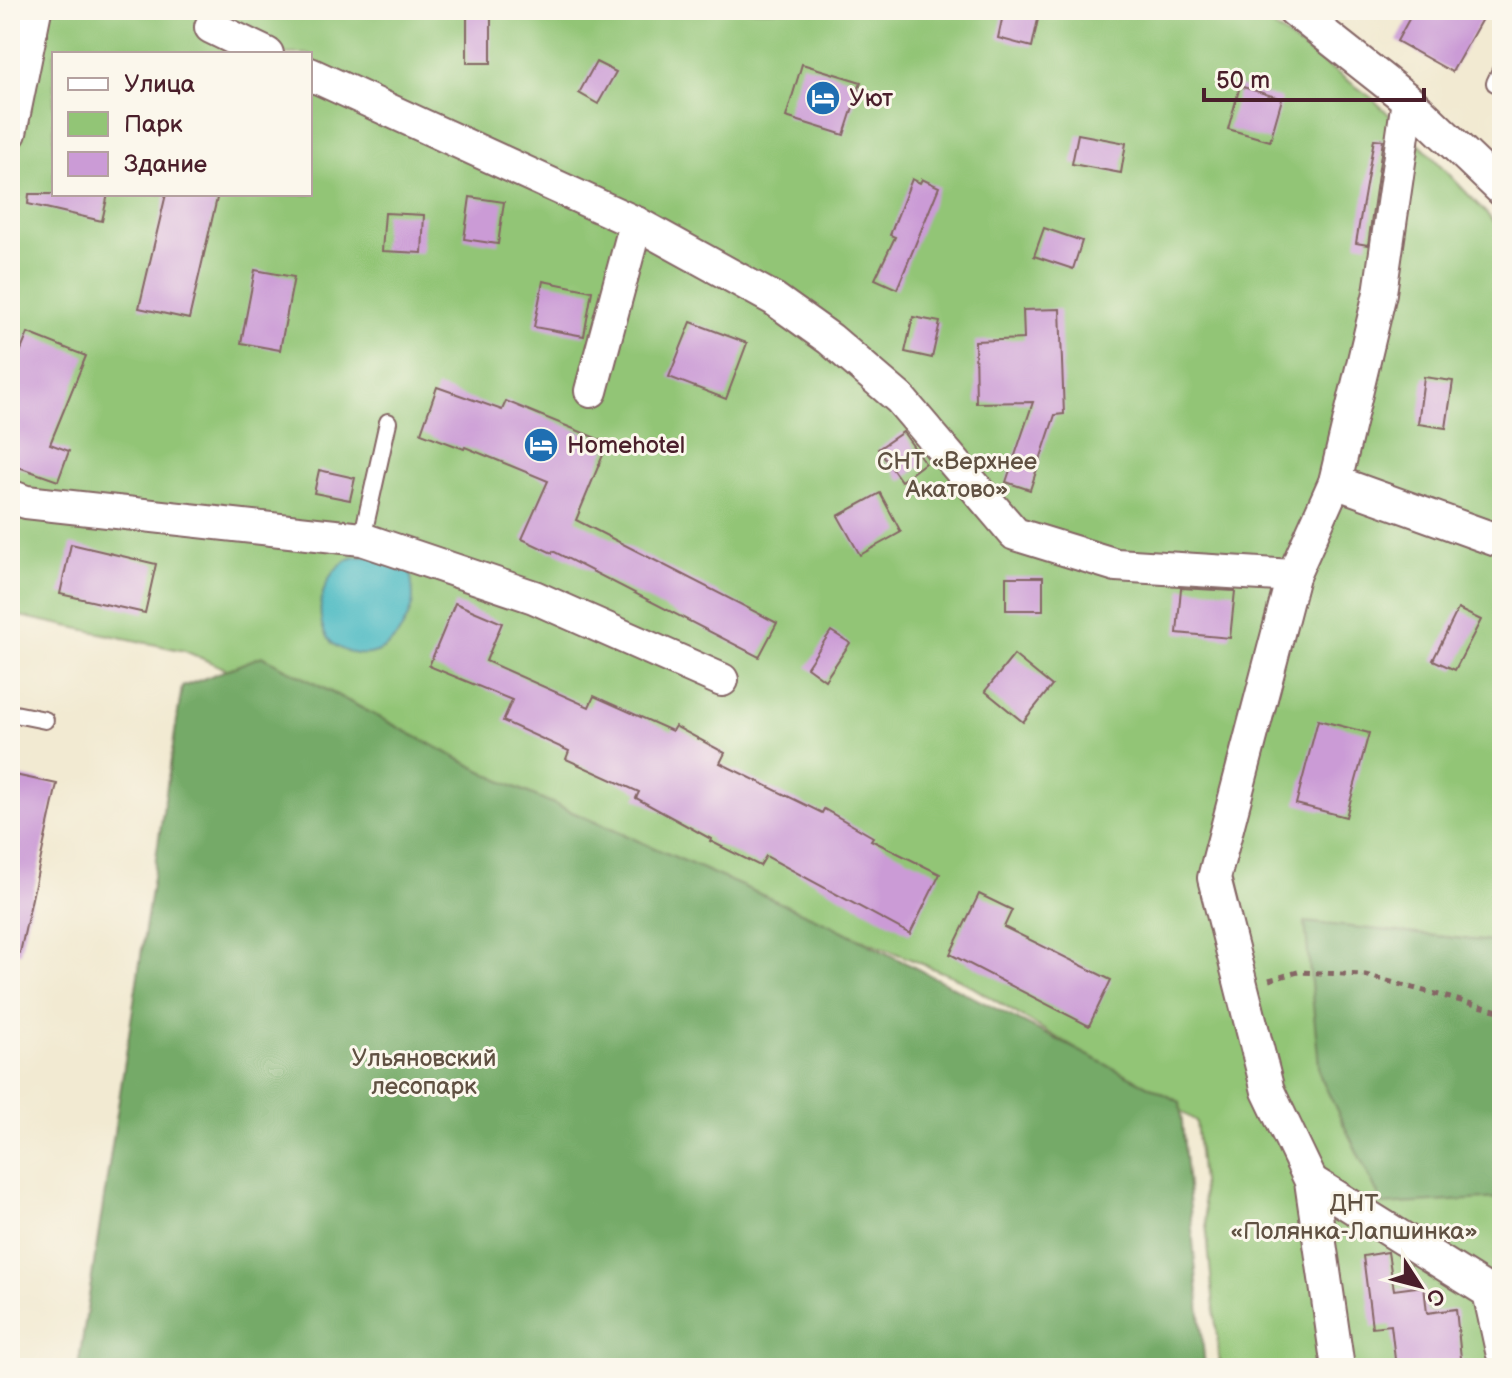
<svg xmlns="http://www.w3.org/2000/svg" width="1512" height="1378" font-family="'Balsamiq Sans',sans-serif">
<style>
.green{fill:#92c576;stroke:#6e7250;stroke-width:2;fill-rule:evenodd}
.forest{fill:#75aa67;stroke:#606449;stroke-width:2}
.water{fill:#4ab9c2;stroke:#4a6c76;stroke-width:2}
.building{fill:#cb9bd6}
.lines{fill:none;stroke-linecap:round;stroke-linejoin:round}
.service-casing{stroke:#856665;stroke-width:20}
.minor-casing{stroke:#856665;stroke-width:36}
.path{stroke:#856665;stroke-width:5;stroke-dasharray:6 6;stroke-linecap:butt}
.service{stroke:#fff;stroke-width:16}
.minor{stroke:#fff;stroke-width:32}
.labels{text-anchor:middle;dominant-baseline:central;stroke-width:6;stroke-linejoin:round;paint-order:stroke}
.poi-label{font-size:24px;fill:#4a1f2b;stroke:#fbf7ec;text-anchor:start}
.park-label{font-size:24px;fill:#605142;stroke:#fbf7ec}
</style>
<rect width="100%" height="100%" fill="#fbf7ec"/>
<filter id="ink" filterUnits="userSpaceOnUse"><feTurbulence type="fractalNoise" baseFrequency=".0125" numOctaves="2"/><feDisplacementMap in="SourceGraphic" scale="16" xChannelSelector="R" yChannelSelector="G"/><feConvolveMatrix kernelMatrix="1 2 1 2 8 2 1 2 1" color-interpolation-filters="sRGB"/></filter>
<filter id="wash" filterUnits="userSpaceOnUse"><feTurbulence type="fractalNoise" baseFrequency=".006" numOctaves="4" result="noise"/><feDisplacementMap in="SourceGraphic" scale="32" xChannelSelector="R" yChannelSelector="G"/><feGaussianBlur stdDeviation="1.8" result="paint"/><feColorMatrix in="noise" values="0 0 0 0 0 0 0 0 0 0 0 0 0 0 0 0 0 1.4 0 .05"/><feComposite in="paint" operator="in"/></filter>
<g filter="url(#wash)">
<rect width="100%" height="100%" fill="#f2ead2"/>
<path class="green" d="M10,10H1250L1372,98L1424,148L1502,230V1368H1220L1196,1121L959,979L579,824L185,651L10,614ZM54,54H310V194H54Z"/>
<g class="forest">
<path d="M262,656L499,780L831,925L1180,1102L1205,1368H78L182,687Z"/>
<path d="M1305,922L1502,943V1198L1383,1205L1320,1076Z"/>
</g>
<path class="water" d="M383,556L410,569C411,580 415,596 412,606C403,634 384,661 352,653C343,651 332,645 327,637C312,611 324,569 352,558C361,555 373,556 383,556Z"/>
<g id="blocks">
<g class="building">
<rect x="467" y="10" width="24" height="53"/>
<path d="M1004,10H1040L1032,47L998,38Z"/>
<path d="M1414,10H1487L1452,72L1397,41Z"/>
<path d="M596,62L616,72L598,104L579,93Z"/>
<path d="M802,64L861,82L844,135L786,117Z"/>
<path d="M1240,86L1282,99L1270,141L1228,129Z"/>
<path d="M1078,134L1126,143L1121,173L1072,164Z"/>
<path d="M1374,139L1383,140L1368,245L1356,243Z"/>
<path d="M912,179L920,183L922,179L939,187L897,289L875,279L895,237L890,235Z"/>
<path d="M29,194H108L102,221L28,204Z"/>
<path d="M166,194H218L189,319L139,308Z"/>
<path d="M470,197L504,202L498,244L464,239Z"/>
<path d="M385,213L424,215L422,253L382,251Z"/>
<path d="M1044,228L1082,241L1073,269L1034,256Z"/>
<path d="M255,270L294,277L280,350L241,343Z"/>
<path d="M543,281L592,291L584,336L534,327Z"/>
<path d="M1060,309L1064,414L1055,415L1030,490L1006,482L1033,402L976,403L975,341L1024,339L1023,310Z"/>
<path d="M913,317L940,322L932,358L905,352Z"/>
<path d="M691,322L747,343L726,399L669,377Z"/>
<path d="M28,333L86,356L50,444L69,451L58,481L10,464V377Z"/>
<path d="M1424,377L1453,381L1446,428L1418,424Z"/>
<path d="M437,387L502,410L506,401L608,443L576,520L777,623L759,657L553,551L552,553L522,539L548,481L465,447L464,449L421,433Z"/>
<path d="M903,432L925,463L901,481L878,449Z"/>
<path d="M319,470L355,478L350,500L314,493Z"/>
<path d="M880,493L901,532L860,555L838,516Z"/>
<path d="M71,544L156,564L145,613L60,594Z"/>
<rect x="1006" y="577" width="37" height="33"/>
<path d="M1181,588L1235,591L1230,638L1177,633Z"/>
<path d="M455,603L502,623L486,661L589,707L594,696L672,731L675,726L725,753L720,763L822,813L824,809L873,837L871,840L940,874L910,934L766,856L760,866L710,841L711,839L636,798L639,792L566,759L569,751L503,721L512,700L429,666Z"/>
<path d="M1458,609L1481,620L1455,670L1433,660Z"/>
<path d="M831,631L850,643L825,680L807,667Z"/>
<path d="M1014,655L1052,686L1023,722L985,691Z"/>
<path d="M1318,720L1369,733L1346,817L1296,804Z"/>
<path d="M10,774L57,784L20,953L10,952Z"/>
<path d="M979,894L1012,910L1004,927L1111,980L1089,1026L950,954Z"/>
<path d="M1388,1252L1394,1290L1424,1286L1427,1313L1456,1309L1462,1368H1396L1391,1325L1372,1327L1363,1256Z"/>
</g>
</g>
</g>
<g filter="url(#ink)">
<use href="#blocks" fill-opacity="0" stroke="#856665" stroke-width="2"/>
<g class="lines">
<g class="service-casing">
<g id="service">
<path d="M1495,83L1502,68"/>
<path d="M362,539L388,422"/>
<path d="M10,713L45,720"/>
</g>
</g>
<g class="minor-casing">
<g id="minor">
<path d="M1294,10L1408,100L1502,190"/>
<path d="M211,27L267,54"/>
<path d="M310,74L636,223L774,299L830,339L900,399L1015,534L1116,565L1293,576"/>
<path d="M10,133L35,10"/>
<path d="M591,391L636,223"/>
<path d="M1335,482L1502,542"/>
<path d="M10,496L26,502L362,539L534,597L722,680"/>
<path d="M1311,1181L1489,1292L1502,1351"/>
<path d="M1338,1368L1311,1181L1268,1091L1214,878L1293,576L1335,482L1380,293L1408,100"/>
</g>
</g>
<path class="path" d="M1269,980L1298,972L1365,975L1502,1012"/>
<use href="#service" class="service"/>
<use href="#minor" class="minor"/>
</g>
</g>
<defs>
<g id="hotel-disc" transform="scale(1.8)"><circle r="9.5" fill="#1f6fb2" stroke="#fbf7ec"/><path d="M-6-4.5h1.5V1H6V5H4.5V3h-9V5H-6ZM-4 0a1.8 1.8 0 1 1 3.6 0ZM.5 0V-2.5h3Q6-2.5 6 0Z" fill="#fff"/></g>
</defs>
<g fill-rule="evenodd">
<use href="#hotel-disc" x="823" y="98"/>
<use href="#hotel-disc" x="541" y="445"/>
</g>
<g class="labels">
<g class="poi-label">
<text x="849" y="98">Уют</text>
<text x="567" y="445">Homehotel</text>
</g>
<g class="park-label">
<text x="957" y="461">СНТ «Верхнее<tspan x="957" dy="28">Акатово»</tspan></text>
<text x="424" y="1058">Ульяновский<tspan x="424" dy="28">лесопарк</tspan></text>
<text x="1354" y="1203">ДНТ<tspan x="1354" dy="28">«Полянка-Лапшинка»</tspan></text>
</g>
</g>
<rect width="1512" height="1378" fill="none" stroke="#fbf7ec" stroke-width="40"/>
<rect x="52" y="52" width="260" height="144" fill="#fbf7ec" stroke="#b4a19f" stroke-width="2"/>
<rect x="68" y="78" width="40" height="12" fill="#ffffff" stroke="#b4a19f" stroke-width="2"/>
<text x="124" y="92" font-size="24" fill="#4a1f2b">Улица</text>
<rect x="68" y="112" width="40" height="24" fill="#92c576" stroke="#b4a19f" stroke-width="2"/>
<text x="124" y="132" font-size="24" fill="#4a1f2b">Парк</text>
<rect x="68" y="152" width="40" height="24" fill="#cb9bd6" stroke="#b4a19f" stroke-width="2"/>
<text x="124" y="172" font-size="24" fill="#4a1f2b">Здание</text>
<g transform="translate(1420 1286) rotate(126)" stroke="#fbf7ec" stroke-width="6" paint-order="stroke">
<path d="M0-6L14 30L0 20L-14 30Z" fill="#4a1f2b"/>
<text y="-12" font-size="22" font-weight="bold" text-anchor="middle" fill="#4a1f2b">С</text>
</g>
<path d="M1204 88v12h220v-12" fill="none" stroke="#4a1f2b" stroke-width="4"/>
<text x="1216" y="88" font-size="24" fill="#4a1f2b" stroke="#fbf7ec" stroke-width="6" paint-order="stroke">50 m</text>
</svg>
